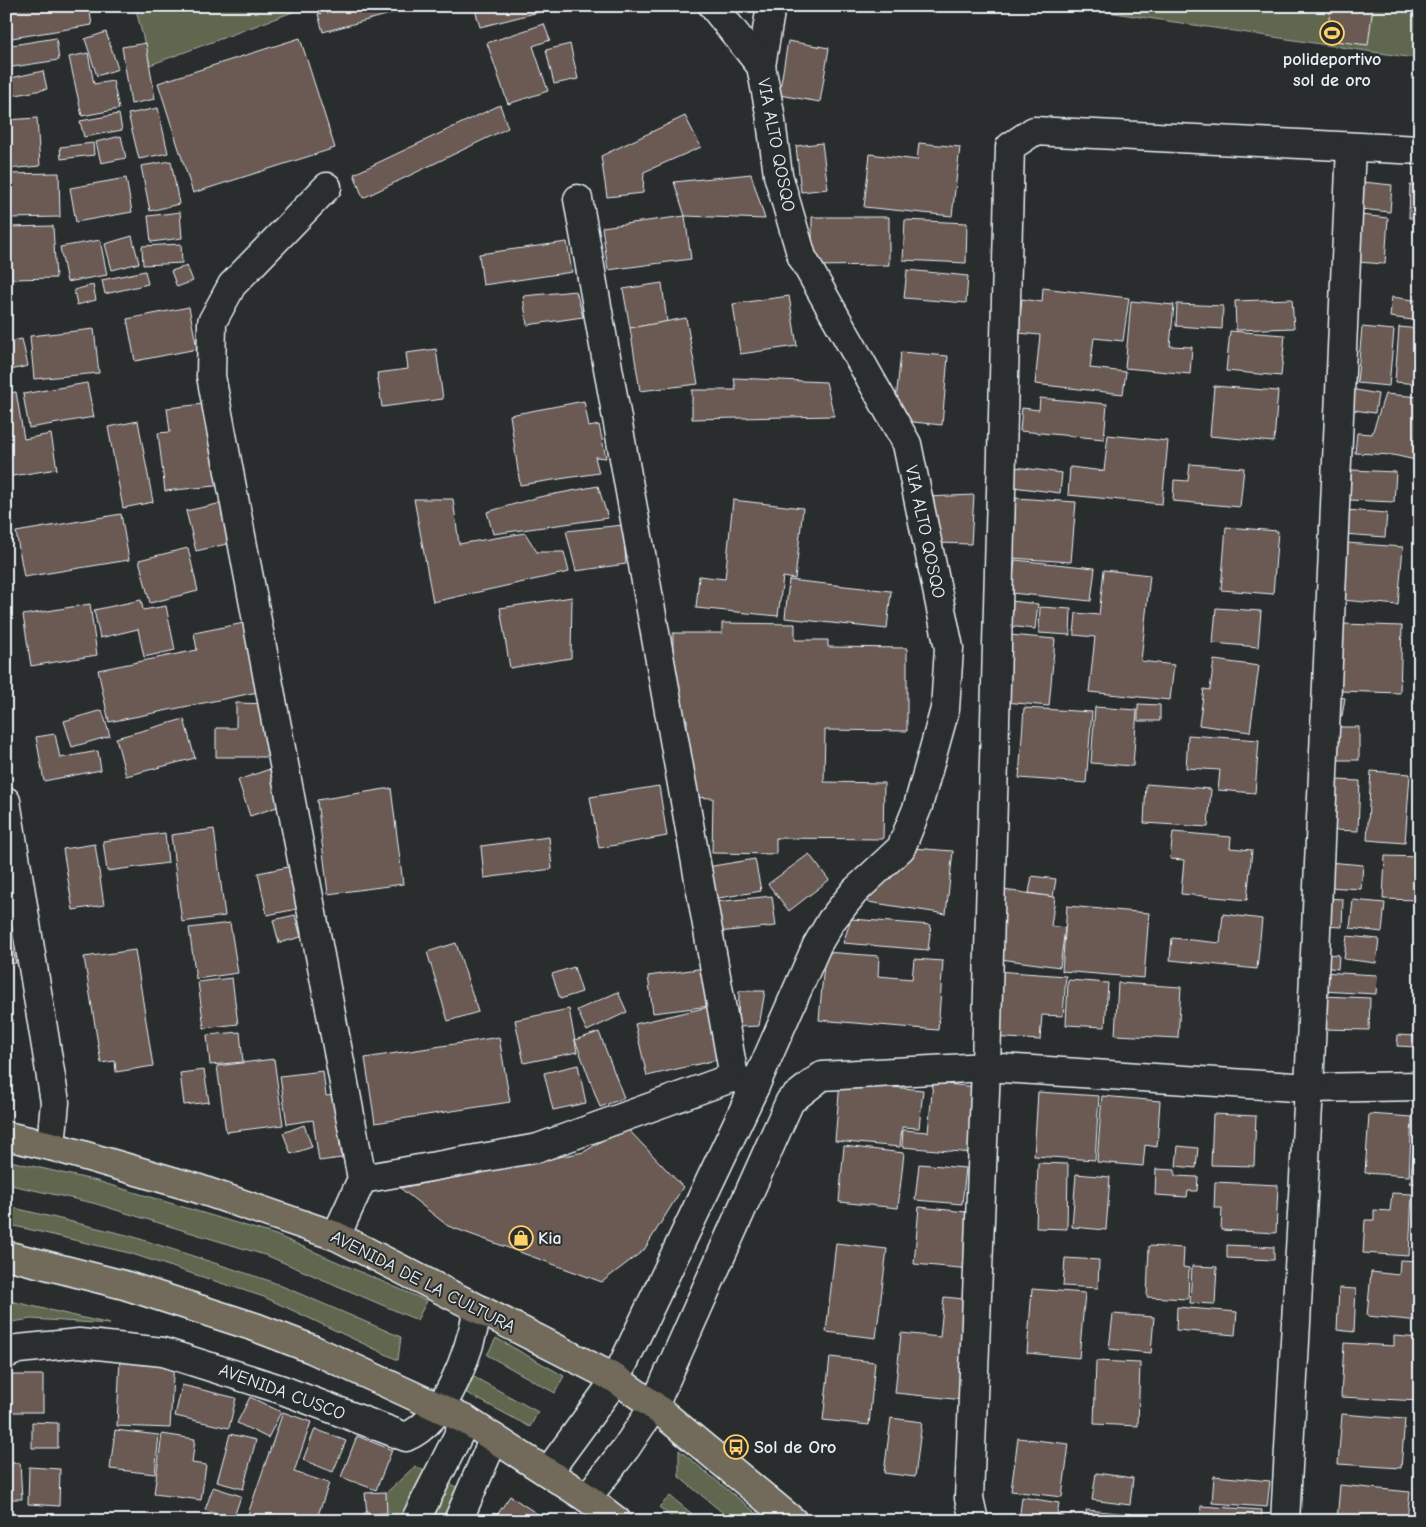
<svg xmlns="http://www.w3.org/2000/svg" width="1426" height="1527" font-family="'Comic Neue',sans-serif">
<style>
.green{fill:#5f684f;stroke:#a4aca4}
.building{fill:#6a5a52;stroke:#e8f1f8}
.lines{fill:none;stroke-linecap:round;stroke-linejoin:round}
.minor-casing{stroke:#e8f1f8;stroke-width:31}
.tertiary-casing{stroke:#e8f1f8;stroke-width:31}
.trunk-casing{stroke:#e8f1f8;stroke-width:31}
.minor{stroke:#2a2d2e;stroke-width:28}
.tertiary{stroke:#2a2d2e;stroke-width:28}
.trunk{stroke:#726b5a;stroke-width:28}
.labels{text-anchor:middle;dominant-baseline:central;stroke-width:4;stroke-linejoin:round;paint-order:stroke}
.poi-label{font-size:18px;font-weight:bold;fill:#e8f1f8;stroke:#2a2d2e;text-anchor:start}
.street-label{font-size:18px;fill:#e8f1f8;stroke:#2a2d2e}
</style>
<rect width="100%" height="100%" fill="#2a2d2e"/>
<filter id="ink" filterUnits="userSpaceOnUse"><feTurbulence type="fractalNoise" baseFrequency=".02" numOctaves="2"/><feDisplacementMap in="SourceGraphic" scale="10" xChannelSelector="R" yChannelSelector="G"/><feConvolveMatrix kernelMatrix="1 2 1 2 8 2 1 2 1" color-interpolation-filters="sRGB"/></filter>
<g filter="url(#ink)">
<g class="green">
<path d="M135,6H309L150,65Z"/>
<path d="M1068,6H1420V59Z"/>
<path d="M6,1160L97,1181L276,1235L427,1301L417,1320L268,1256L93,1203L6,1184Z"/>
<path d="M6,1206L131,1236L270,1281L401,1337L398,1360L264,1297L129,1253L6,1224Z"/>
<path d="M6,1300L110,1324L31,1319L6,1323Z"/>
<path d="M496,1338L564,1376L555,1393L487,1355Z"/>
<path d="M474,1377L538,1412L530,1427L465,1392Z"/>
<path d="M679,1450L766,1521H733L679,1477Z"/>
<path d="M415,1466L474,1496L462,1521H356Z"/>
<path d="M670,1496L701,1521H676L659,1507Z"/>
</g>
<g class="building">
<path d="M6,6H89L92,25L6,39Z"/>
<path d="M348,6H420L323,32L318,14Z"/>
<path d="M474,6H537L539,12L480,27Z"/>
<path d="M1331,6H1373L1368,45L1326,40Z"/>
<path d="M544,24L550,40L533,46L548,91L508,104L487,43Z"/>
<path d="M106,32L118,69L97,76L85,39Z"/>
<path d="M56,38L59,60L6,68V46Z"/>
<path d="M300,38L335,148L193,193L158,83Z"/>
<path d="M788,41L829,48L820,102L779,95Z"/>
<path d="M146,43L155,99L131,104L122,47Z"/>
<path d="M570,44L578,79L554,84L546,50Z"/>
<path d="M88,53L94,84L113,81L119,109L82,116L69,57Z"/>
<path d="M43,71L47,89L6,97V79Z"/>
<path d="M500,105L508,128L363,198L354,174Z"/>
<path d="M158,108L168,153L139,159L128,114Z"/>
<path d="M119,114L122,130L84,137L80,121Z"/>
<path d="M685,116L701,147L644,172L643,193L607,197L601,156Z"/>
<path d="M37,118L40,166L6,169V120Z"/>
<path d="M121,136L126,158L101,163L96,142Z"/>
<path d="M93,143L94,155L61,159L60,147Z"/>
<path d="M822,143L828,189L801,192L796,146Z"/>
<path d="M919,143L960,147L952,216L864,207L870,154L917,160Z"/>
<path d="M171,161L179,204L150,211L141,166Z"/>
<path d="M59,173L60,217L8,218L7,174Z"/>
<path d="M751,174L765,219L685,216L674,182Z"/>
<path d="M126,178L132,212L76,222L70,188Z"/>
<path d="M1363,182L1392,185L1390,212L1360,209Z"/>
<path d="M1410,185L1420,186V218H1409Z"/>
<path d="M180,212L182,238L151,242L148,216Z"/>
<path d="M1360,215L1388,218L1385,264L1357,262Z"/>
<path d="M685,216L691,259L608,270L602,227Z"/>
<path d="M812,217H889V265L812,266Z"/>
<path d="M905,220L967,223L966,263L903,260Z"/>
<path d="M53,226L56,278L12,279L10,227Z"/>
<path d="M132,236L139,263L112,270L105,244Z"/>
<path d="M100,240L107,275L67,282L60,247Z"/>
<path d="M567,242L572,272L483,285L479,254Z"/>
<path d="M181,244L182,263L143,265L142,246Z"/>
<path d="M187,266L193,281L177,287L171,271Z"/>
<path d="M907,270L968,276L966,303L904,298Z"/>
<path d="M145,271L148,284L105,294L102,280Z"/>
<path d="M662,283L667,322L630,328L623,289Z"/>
<path d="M93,285L96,300L77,305L74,290Z"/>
<path d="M1043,288L1129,298L1123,341L1094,338L1090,368L1126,372L1123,394L1035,384L1040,335L1018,333L1022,299L1042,302Z"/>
<path d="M576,291L583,317L527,325L523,296Z"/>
<path d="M789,296L797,346L740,354L733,304Z"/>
<path d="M1392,297L1420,301V321L1390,317Z"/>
<path d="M1292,299L1294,328L1236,330L1235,301Z"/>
<path d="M1131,301L1174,305L1170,346L1192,347L1190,374L1125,368Z"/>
<path d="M1177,304L1223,306L1222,329L1176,326Z"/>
<path d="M189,307L197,349L135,361L127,319Z"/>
<path d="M686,318L698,384L640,391L630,328Z"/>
<path d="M1362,327L1394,330L1389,386L1357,383Z"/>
<path d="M1399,327L1420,329V384L1395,382Z"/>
<path d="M94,329L99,373L34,379L30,336Z"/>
<path d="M1230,331L1285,335L1281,376L1226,371Z"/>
<path d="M22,339L28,366L6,371V342Z"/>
<path d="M436,349L443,399L382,407L377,373L408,369L406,353Z"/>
<path d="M901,352L948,356L942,425L894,420Z"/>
<path d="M734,378L826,382L834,416L692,419V390H736Z"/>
<path d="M87,383L94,417L29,428L23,394Z"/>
<path d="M1214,386L1278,391L1274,442L1210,436Z"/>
<path d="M1351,389L1378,394L1375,413L1347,409Z"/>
<path d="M16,392L24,439L51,434L57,469L6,477V393Z"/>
<path d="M1385,394L1420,397V461L1393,455L1355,453L1357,433L1372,434Z"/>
<path d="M1040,398L1107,404L1104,439L1020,431L1022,408L1039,410Z"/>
<path d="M584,401L589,427L599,425L606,458L595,457L599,473L520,485L510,415Z"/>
<path d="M213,403L224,485L165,491L158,433L170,432L167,408Z"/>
<path d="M138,421L153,502L123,508L108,427Z"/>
<path d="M1108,435L1168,441L1162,504L1068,495L1070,467L1104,471Z"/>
<path d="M1190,464L1244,468L1240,507L1173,501L1174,480L1188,481Z"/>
<path d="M1015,467L1062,473L1060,493L1013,487Z"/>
<path d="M1352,470L1396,472L1394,502L1349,500Z"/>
<path d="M598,486L608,518L493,534L487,512L539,497Z"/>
<path d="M974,495L971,544L937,543L926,497Z"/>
<path d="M1016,498L1076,502L1071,562L1012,558Z"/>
<path d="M414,499H453L459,544L525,533L537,552H564L569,572L433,602Z"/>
<path d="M733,500L803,508L795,579L783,577L778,616L696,608L699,576L725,579Z"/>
<path d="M222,503L231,543L196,551L186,511Z"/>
<path d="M1345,510L1387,513L1385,537L1343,534Z"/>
<path d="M121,514L129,560L24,577L16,532Z"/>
<path d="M623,525L626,564L576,571L566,531Z"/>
<path d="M1226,527L1278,531L1273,594L1221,590Z"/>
<path d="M1347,543L1403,547L1398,605L1342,600Z"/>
<path d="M188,548L198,591L150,603L139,560Z"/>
<path d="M1015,560L1095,568L1091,601L1011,593Z"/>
<path d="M1104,570L1150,575L1141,661L1174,665L1170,700L1089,692L1095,637L1074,635L1076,613L1099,615Z"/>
<path d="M789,580L891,591L887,629L785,618Z"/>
<path d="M572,597L571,658L510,668L500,608Z"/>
<path d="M141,600L143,610L166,606L175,650L144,657L138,629L100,638L94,610Z"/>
<path d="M1011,601L1038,604L1035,629L1008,626Z"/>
<path d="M90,604L97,655L31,666L23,615Z"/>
<path d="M1040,607L1071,609L1070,635L1039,633Z"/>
<path d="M1216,608L1261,611L1258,647L1213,643Z"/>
<path d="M249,622L263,691L109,722L98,670L197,650L194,633Z"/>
<path d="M722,623L795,624V640H828V647L907,648V731L825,730L824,782L884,783L883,839L776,838V854L712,853L713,798L686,797L687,719H672L673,633H722Z"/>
<path d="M1343,624L1402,626L1400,693L1340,691Z"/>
<path d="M1417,629H1420V663H1415Z"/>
<path d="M1010,635L1055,639L1049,706L1005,702Z"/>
<path d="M1214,660L1259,666L1250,732L1199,725L1204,689L1210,690Z"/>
<path d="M1418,676H1420V704L1414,703Z"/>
<path d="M1332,696L1345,698L1342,716L1329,713Z"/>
<path d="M236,703L271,704L270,757H216V728H236Z"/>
<path d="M1138,704L1160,705V721H1138Z"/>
<path d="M1095,707L1137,710L1133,766L1091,763Z"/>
<path d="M1024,708L1092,712L1086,783L1019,778Z"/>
<path d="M102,710L110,736L72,747L64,721Z"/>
<path d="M184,719L195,758L126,776L116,738Z"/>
<rect x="1334" y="727" width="25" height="33"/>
<path d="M55,734L60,758L98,751L101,770L44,781L36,737Z"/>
<path d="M1188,735L1259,740L1255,793L1218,790L1220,770L1186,768Z"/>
<path d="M270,769L283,805L250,816L238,780Z"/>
<path d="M1371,771L1410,774L1405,843L1367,840Z"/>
<path d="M1336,780L1360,781L1358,831L1334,830Z"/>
<path d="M1146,784L1211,789L1208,827L1144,823Z"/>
<path d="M659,786L667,836L599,848L590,797Z"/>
<path d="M391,788L403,884L328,894L317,800Z"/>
<path d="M214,829L225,916L182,922L171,835Z"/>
<path d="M1173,832L1231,837L1230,848L1252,850L1247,900L1181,894L1184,860L1170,859Z"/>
<path d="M165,833L168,863L107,871L103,841Z"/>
<path d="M549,837L552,869L484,878L481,846Z"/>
<path d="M95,844L104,905L73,910L63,849Z"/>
<path d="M912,848L953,851L946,914L868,902L872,884Z"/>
<path d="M809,854L829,880L789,911L768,884Z"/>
<path d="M1385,856L1420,857V900L1383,899Z"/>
<path d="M755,859L761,891L713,899L707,867Z"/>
<path d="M1328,862L1363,865L1361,889L1327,887Z"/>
<path d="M293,866L302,908L267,915L258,873Z"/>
<path d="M1032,876L1056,879L1053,897L1029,893Z"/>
<path d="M1003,890L1055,897L1051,926L1065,928L1060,967L993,958Z"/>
<path d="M772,896L776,926L718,932L715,902Z"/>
<path d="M1323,898L1343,899L1342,927L1322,926Z"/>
<path d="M1353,900L1385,903L1382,932L1350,928Z"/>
<path d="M1067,906L1149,913L1144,978L1062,971Z"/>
<path d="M1223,914L1262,919L1257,969L1170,960L1172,938L1220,943Z"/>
<path d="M295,915L301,937L279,943L273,920Z"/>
<path d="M851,919L931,925L928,950L843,943Z"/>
<path d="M6,920L11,942L6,943Z"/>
<path d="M230,923L238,973L196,979L189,928Z"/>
<path d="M1347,936L1379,939L1376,963L1344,959Z"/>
<path d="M456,943L478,1012L448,1021L427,952Z"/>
<path d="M12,945L16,963L6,965V947Z"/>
<path d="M135,950L153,1066L116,1072L115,1061L101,1063L84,957Z"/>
<path d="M825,952L879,956L878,976L912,979L914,959L943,961L938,1030L819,1020Z"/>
<path d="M1319,953L1339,955L1338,969L1317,966Z"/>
<path d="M574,967L582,992L560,999L552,974Z"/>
<path d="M705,968L710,1006L653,1013L648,976Z"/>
<path d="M996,971L1066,976L1063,1016L1042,1015L1040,1040L992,1037Z"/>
<path d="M1322,972L1377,975L1376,994L1322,991Z"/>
<path d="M232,978L238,1024L204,1028L198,982Z"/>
<path d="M1068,980L1108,983L1105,1027L1066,1025Z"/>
<path d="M1118,983L1181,987L1178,1038L1115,1035Z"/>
<path d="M739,991H765L759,1026L738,1027Z"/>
<path d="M618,992L627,1012L587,1031L577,1010Z"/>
<path d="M1323,996L1370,998L1369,1030L1322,1029Z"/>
<path d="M717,1005L729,1057L647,1076L635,1024Z"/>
<path d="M569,1009L577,1052L524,1063L515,1020Z"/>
<path d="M240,1032L243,1062L210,1065L207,1035Z"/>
<path d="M599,1032L624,1098L600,1107L575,1040Z"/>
<path d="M6,1035H11L7,1077H6Z"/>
<path d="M1398,1035L1415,1036L1416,1047L1397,1046Z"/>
<path d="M499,1037L510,1102L375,1123L365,1058Z"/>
<path d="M274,1059L283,1125L226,1132L217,1066Z"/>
<path d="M578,1065L586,1103L553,1110L544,1073Z"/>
<path d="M204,1070L209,1102L184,1105L180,1073Z"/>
<path d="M323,1071L326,1096L343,1094L348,1130L338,1132L342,1158L319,1161L313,1120L287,1124L280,1076Z"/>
<path d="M840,1082L923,1090L919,1128L902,1127L900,1147L835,1141Z"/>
<path d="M933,1083L979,1087L973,1153L902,1147L903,1130L928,1132Z"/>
<path d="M1038,1092L1099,1096L1095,1160L1034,1156Z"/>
<path d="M1102,1096L1160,1101L1157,1147L1145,1145L1143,1166L1097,1162Z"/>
<path d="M1213,1114L1256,1116L1254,1166L1211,1165Z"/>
<path d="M1369,1114L1412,1117L1409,1176L1365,1173Z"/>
<path d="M304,1125L312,1147L291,1154L283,1133Z"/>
<path d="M625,1126L683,1187L644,1250L602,1282L448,1226L400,1188L584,1152Z"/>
<path d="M844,1146L904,1153L898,1208L839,1202Z"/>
<path d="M1178,1146L1198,1148L1196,1168L1176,1166Z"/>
<path d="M1414,1146H1420V1184L1410,1183Z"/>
<path d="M1038,1163L1068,1164L1067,1229L1036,1228Z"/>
<path d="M919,1164L966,1168L962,1204L915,1200Z"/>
<path d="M1156,1169L1175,1170V1176L1198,1177L1197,1191H1188L1187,1197L1155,1195Z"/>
<path d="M1076,1174L1110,1177L1106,1230L1072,1227Z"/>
<path d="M1215,1182L1278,1185L1276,1233L1221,1230L1222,1208H1214Z"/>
<path d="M1392,1193L1412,1194L1409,1256L1363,1253L1365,1220H1374V1210L1390,1211Z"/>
<path d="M919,1207L976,1213L971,1269L914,1264Z"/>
<path d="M836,1243L887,1249L876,1338L826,1332Z"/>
<path d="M1227,1245L1274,1247V1260L1227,1258Z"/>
<path d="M1149,1246L1184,1248L1183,1267L1189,1268L1188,1299L1147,1297Z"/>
<path d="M1065,1258L1099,1260L1098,1288L1063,1286Z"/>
<path d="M1400,1260L1420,1261V1321L1367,1316L1371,1272L1399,1275Z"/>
<path d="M1192,1266L1217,1267L1215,1304L1190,1303Z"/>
<path d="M1339,1288L1356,1289L1354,1332L1337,1330Z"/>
<path d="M1032,1289L1085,1293L1079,1358L1027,1353Z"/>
<path d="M944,1297L974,1300L964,1400L895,1393L901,1333L940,1337Z"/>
<path d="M1177,1307L1237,1312L1235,1335L1176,1330Z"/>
<path d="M1113,1314L1154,1317L1151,1353L1109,1349Z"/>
<path d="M1394,1336L1420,1338V1401L1341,1397L1344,1343L1394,1346Z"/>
<path d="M120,1356L174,1359L170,1428L117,1426Z"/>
<path d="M830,1357L875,1362L869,1425L823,1420Z"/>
<path d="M1096,1361L1140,1363L1138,1426L1094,1424Z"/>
<rect x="9" y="1375" width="34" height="37"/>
<path d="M182,1385L236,1398L229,1428L175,1416Z"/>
<path d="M250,1397L281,1412L268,1438L237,1423Z"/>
<path d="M283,1412L311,1422L294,1472L329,1483L316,1521L302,1516L300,1521H249L246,1520Z"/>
<path d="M1342,1414L1405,1419L1401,1468L1338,1464Z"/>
<path d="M891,1418L922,1422L915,1477L884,1473Z"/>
<path d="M32,1422L58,1423V1448H32Z"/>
<path d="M315,1429L346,1441L333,1472L303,1460Z"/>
<path d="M115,1430L159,1435L155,1474L110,1469Z"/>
<path d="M162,1434L195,1439L192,1463L206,1465L201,1500L154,1494Z"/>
<path d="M230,1434L256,1440L243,1489L217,1482Z"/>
<path d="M357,1436L392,1450L376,1490L341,1477Z"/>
<path d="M1018,1438L1069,1444L1062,1497L1011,1491Z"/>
<path d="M6,1463H20L22,1499H6Z"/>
<path d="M29,1467L60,1469L59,1506L28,1504Z"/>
<path d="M1096,1473L1133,1478L1130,1505L1092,1500Z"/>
<path d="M1214,1476L1270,1481L1267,1507L1212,1503Z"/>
<path d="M1340,1485L1410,1492L1407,1521H1337Z"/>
<path d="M213,1487L241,1496L233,1520L205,1510Z"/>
<path d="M386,1492L387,1513L367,1514L365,1493Z"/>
<path d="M510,1496L548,1521H493Z"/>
<path d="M1022,1497L1059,1503L1057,1515L1063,1516V1521H1019Z"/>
<path d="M1201,1506L1262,1510L1261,1521H1200Z"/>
<path d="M1086,1510L1131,1514V1521H1086Z"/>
</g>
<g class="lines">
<g class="minor-casing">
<g id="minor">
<path d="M761,66L771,6"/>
<path d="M327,187L232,285L212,322L211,376L362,1179L336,1236"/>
<path d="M578,199L734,1077L755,1086"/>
<path d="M6,801L55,1102L51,1146"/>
<path d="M362,1179L538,1148L734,1077"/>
<path d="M6,1354L18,1349L79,1343L163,1352L280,1389L406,1437C448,1419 470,1349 478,1309"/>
<path d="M587,1498L626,1448L654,1406L790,1101L822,1076L986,1067L1309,1088L1420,1086"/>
<path d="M415,1521L466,1420"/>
<path d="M458,1521L494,1438"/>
<path d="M974,1521L969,1498L986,1067L1010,147L1034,131L1420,150"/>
<path d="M1285,1521L1309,1088L1351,147"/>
</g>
</g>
<g class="tertiary-casing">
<path id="tertiary" d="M548,1472L616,1379L755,1086L817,945L831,921L855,891L901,848L918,806L945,709L949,648L907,444L802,257L778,175L770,113L761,66L713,6"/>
</g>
<g class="trunk-casing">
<g id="trunk">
<path d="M6,1136L51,1146L196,1188L336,1236L616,1379L654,1406L793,1521"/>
<path d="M6,1255L124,1285L255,1327L312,1349L466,1420L587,1498L617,1521"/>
</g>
</g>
<use href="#minor" class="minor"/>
<use href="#tertiary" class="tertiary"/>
<use href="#trunk" class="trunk"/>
</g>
</g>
<defs>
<g id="stadium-ring" transform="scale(1.25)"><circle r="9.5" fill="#2a2d2e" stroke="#ffd166" stroke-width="1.5"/><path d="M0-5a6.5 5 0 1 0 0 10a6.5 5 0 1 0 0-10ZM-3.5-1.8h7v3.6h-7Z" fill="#ffd166"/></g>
<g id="shop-ring" transform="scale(1.25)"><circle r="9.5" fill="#2a2d2e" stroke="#ffd166" stroke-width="1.5"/><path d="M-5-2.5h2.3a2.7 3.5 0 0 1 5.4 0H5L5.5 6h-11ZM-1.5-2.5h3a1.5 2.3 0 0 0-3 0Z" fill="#ffd166"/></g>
<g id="bus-ring" transform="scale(1.25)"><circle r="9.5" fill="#2a2d2e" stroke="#ffd166" stroke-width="1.5"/><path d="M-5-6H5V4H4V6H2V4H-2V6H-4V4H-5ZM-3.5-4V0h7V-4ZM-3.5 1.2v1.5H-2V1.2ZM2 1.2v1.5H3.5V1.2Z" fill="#ffd166"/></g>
</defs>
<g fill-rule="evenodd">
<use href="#stadium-ring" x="1332" y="33"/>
<use href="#shop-ring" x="521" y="1238"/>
<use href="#bus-ring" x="736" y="1447"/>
</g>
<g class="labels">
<g class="poi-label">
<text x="1332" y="59" text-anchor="middle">polideportivo<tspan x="1332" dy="21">sol de oro</tspan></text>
<text x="538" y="1238">Kia</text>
<text x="754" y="1447">Sol de Oro</text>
</g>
<g class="street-label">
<text transform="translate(776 145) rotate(79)">VIA ALTO QOSQO</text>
<text transform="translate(925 532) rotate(78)">VIA ALTO QOSQO</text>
<text transform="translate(423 1282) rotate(27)">AVENIDA DE LA CULTURA</text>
<text transform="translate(282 1392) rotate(20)">AVENIDA CUSCO</text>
</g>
</g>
<rect width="1426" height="1527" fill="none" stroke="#2a2d2e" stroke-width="25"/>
<rect x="12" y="12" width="1401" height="1502" fill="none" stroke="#e8f1f8" stroke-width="2" filter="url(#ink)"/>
</svg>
